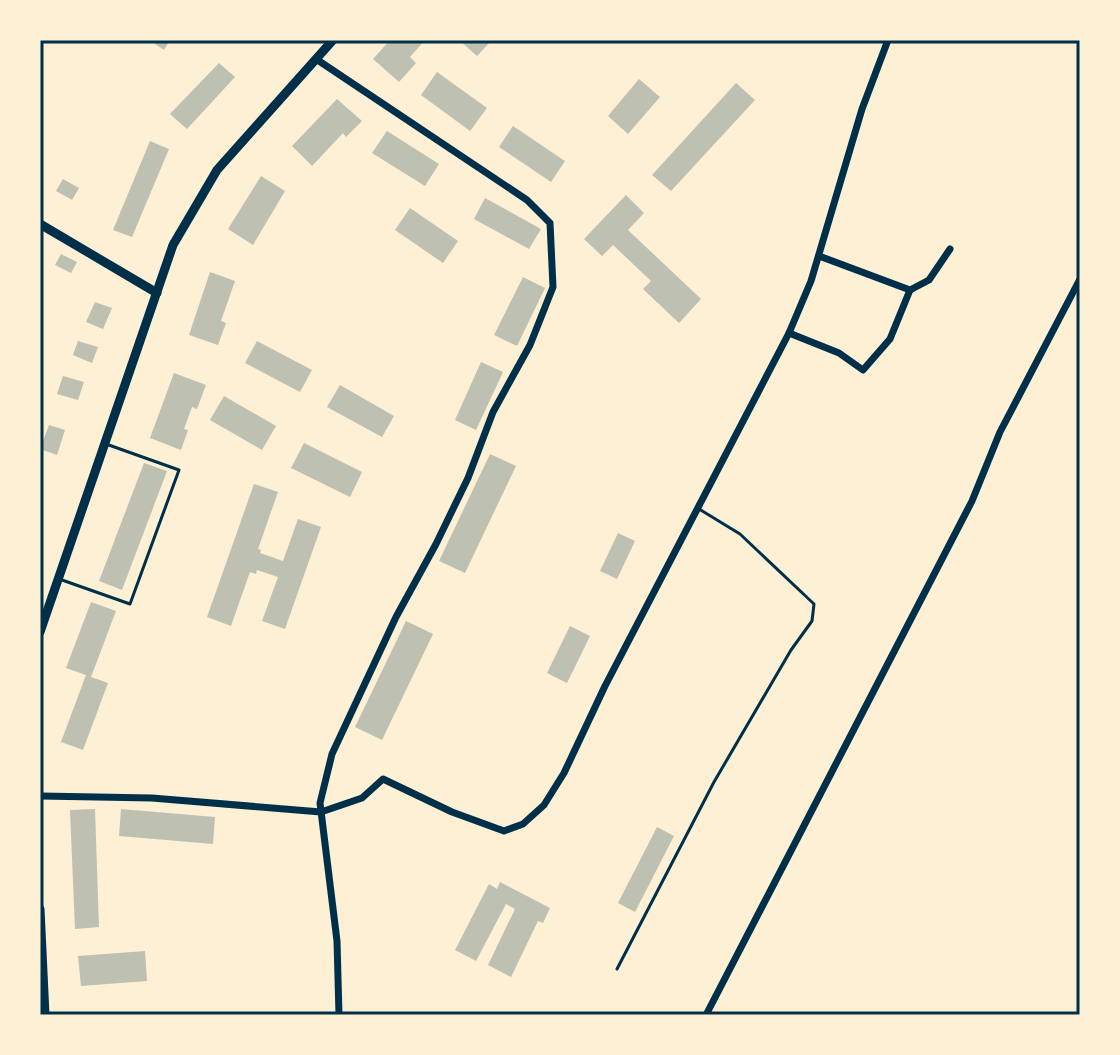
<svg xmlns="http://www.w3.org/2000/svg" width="1120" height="1055" font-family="'Open Sans',sans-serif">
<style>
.building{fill:#bec0b2}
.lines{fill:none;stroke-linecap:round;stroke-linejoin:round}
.service{stroke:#003049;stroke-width:3}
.minor{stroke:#003049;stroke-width:7}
.tertiary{stroke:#003049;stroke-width:9}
.neatline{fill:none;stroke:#003049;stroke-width:3}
</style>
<rect width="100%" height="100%" fill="#fdf0d5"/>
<g class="building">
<path d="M149,40H170L164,50Z"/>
<path d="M390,40H425L410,57L416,63L399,82L373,59Z"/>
<path d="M459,40H492L477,56Z"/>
<path d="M219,63L235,77L187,129L170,114Z"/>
<path d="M437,72L487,108L470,131L421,95Z"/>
<path d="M639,79L660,97L628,134L608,116Z"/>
<path d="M736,83L755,100L671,191L652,175Z"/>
<path d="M337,99L362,121L346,137L343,133L312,166L292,146Z"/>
<path d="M513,126L565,161L551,182L499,147Z"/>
<path d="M387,131L439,164L425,186L372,153Z"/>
<path d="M150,141L169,149L132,237L113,230Z"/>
<path d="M261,176L285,191L253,245L228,229Z"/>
<path d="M63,179L79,188L72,200L56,191Z"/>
<path d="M626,195L644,213L628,230L701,299L679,323L643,289L651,281L613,245L602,256L584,239Z"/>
<path d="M485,198L541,229L529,249L474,219Z"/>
<path d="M410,208L458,241L443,263L395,230Z"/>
<path d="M61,254L77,262L71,273L55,265Z"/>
<path d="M210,272L235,281L221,321L226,323L218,345L189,335Z"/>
<path d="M523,277L545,288L517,346L494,335Z"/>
<path d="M95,302L112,308L103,329L86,322Z"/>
<path d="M78,341L98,347L92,363L73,355Z"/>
<path d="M257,341L312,370L300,392L245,363Z"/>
<path d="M481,362L503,372L476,430L455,420Z"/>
<path d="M174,373L206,385L197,409L192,407L184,429L188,430L181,450L150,438Z"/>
<path d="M63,376L84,382L78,400L57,394Z"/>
<path d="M340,385L394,416L382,437L327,407Z"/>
<path d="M224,396L276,426L262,450L210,420Z"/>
<path d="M49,425L65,430L57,455L40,449Z"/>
<path d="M304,443L362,472L350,497L291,468Z"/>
<path d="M490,454L516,466L465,573L439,561Z"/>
<path d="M144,463L167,471L122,590L99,581Z"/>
<path d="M254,484L278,492L258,549L261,550L260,553L283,561L298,519L321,527L285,629L262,621L278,577L257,570L256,574L250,572L231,626L207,617Z"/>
<path d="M618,533L635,541L617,579L600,571Z"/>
<path d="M91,602L116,611L91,677L108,683L83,750L61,742L86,675L66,668Z"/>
<path d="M406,621L433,634L382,740L355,727Z"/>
<path d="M570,626L590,636L567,683L547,673Z"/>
<path d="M95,809L99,927L75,929L70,810Z"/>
<path d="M121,809L215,817L213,844L119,836Z"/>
<path d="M657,827L674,836L635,912L618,903Z"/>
<path d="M500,882L550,908L543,923L538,921L511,977L488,965L515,909L506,904L476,961L455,950L489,884L497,889Z"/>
<path d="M145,951L147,981L81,986L78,956Z"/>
</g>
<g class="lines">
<g class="service">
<path d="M62,580L130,604L179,470L106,444"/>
<path d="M617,969L714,782L791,650L812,621L814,604L740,534L699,509"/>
</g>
<g class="minor">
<path d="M316,59L527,200L550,223L553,287L530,345L493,412L468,478L436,544L396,617L332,754L320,803L337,941L339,1015"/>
<path d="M819,256L910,290"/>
<path d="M789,333L839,353L863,370L890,339L910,290L929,280L950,249"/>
<path d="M40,796L152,798L321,812L362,798L383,779L452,812L504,831L523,824L544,805L564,773L605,686L789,333L811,281L862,109L888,40"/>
<path d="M706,1015L972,501L1000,432L1080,279"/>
</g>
<g class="tertiary">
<path d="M40,224L157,293"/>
<path d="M40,632L173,245L217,170L333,40"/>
<path d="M40,909L45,1015"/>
</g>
</g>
<rect width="1120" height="1055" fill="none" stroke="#fdf0d5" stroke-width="84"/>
<rect x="42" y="42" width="1036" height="971" class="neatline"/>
</svg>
